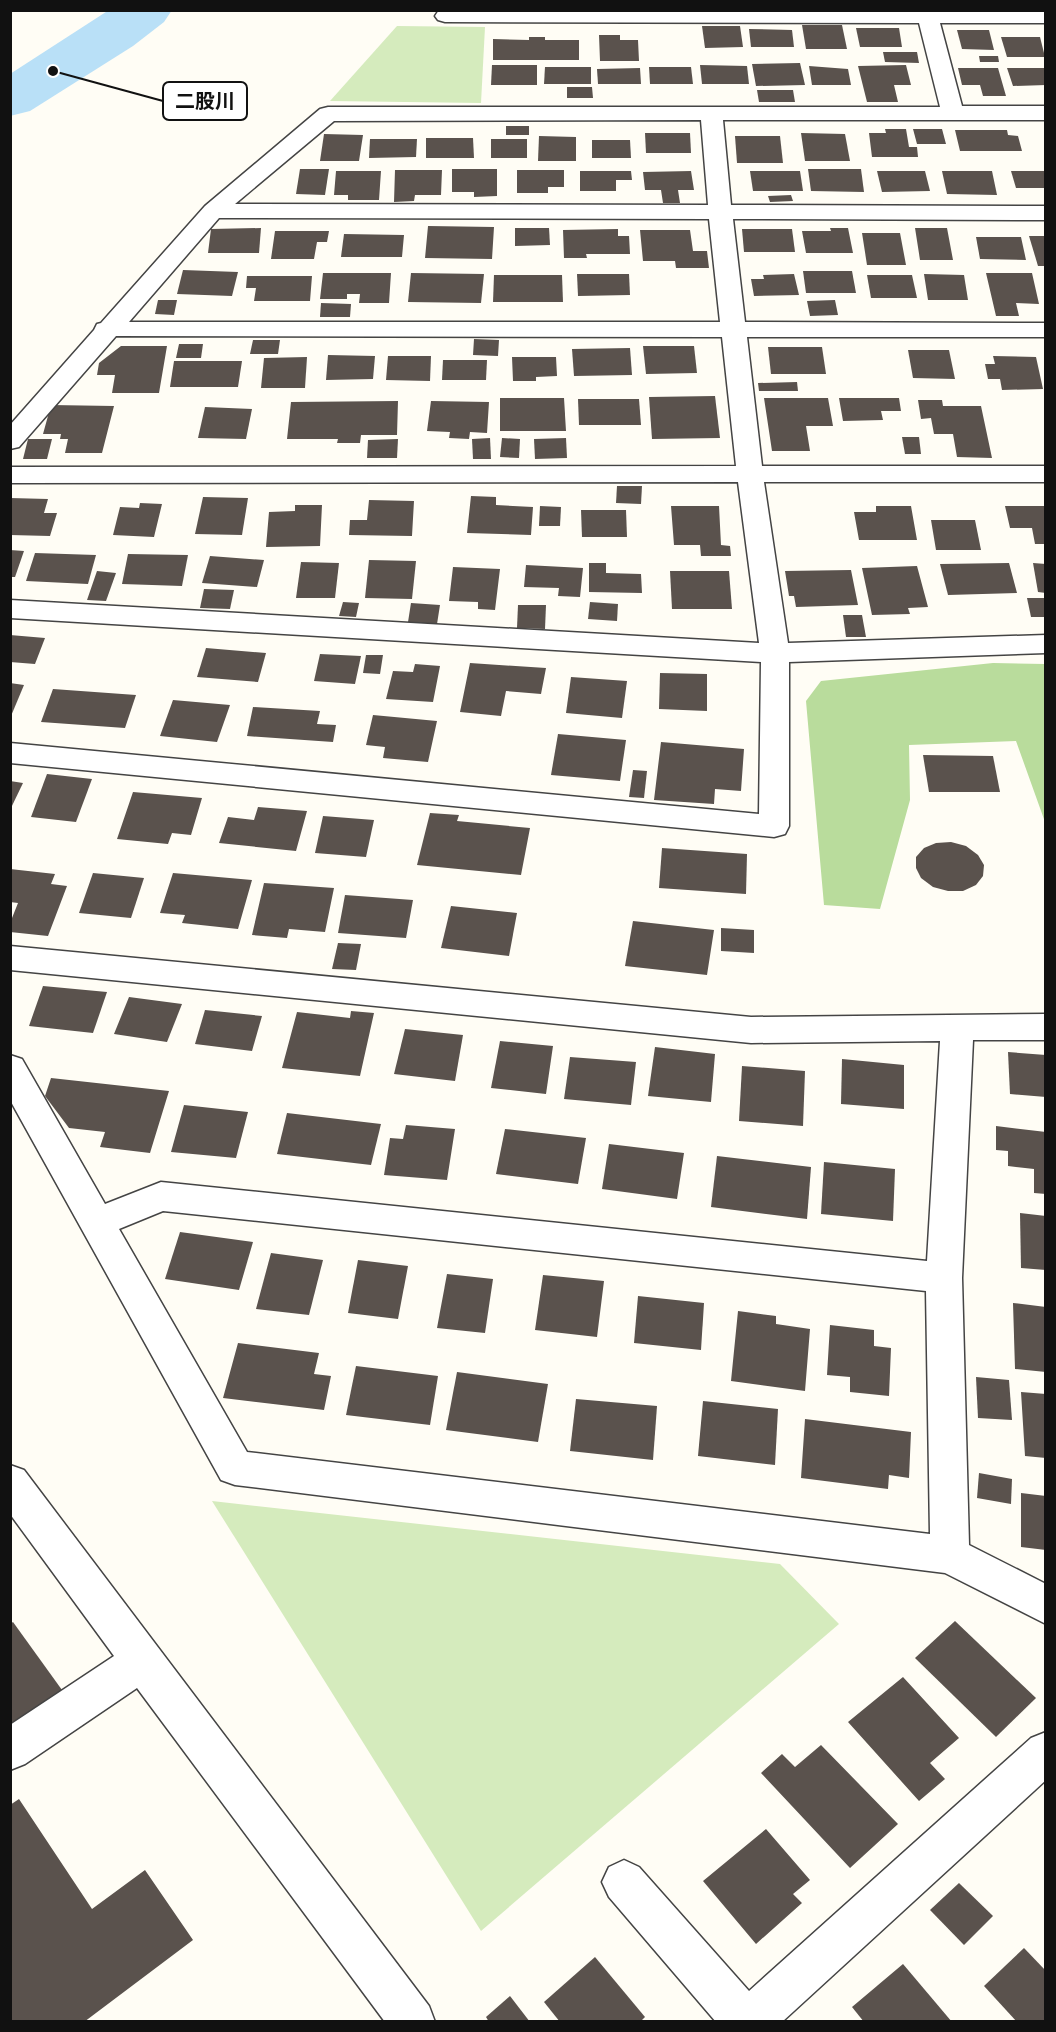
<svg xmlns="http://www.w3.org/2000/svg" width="1056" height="2032" font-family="'Times New Roman','Noto Sans JP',serif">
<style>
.green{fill:#d5ebbd}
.forest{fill:#b9dc9c}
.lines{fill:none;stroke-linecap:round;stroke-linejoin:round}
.river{fill:#b9e0f7;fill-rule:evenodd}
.building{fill:#5a524d}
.minor-casing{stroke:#444;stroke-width:3}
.minor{fill:#fff;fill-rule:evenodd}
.leader{fill:none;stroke:#111;stroke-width:2}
.callout-dot{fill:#111;stroke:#fff;stroke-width:2}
.callout{fill:#fff;stroke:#111;stroke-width:2}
.callout-label{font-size:20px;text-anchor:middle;font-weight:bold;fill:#111}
</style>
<rect width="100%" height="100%" fill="#fffdf5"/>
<g class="green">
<path d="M397,26L485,27L481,103L330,101Z"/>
<path d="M212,1501L780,1564L839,1624L481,1931Z"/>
</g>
<path class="forest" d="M993,663L1045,664V822L1016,741L909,745L910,800L880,909L824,905L806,701L821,681Z"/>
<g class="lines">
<path class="river" d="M109,10H172L164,22L133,46L30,111L10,116V74Z"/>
</g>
<g class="building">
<path d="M802,25H842L847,49H806Z"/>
<path d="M702,26H740L743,47L705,48Z"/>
<path d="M856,28H899L902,47H860Z"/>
<path d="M749,29L792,30L794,47H751Z"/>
<path d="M957,30H989L994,50L962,49Z"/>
<path d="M599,35H620V40H638L639,61H600Z"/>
<path d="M529,37H545V40H579V60H493V39L529,40Z"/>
<path d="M1001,37H1040L1045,57H1007Z"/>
<path d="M883,52H917L919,63L885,62Z"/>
<path d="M979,56H998L999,62H980Z"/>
<path d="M800,63L805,85L756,86L752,64Z"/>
<path d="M492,65H537V85H491Z"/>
<path d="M700,65L747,66L749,84H702Z"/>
<path d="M906,65L911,85H894L898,102H867L858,66Z"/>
<path d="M809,66L848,69L851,85H812Z"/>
<path d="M545,67H591V84H544Z"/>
<path d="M649,67H691L693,84H650Z"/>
<path d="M640,68L641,84H598L597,69Z"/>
<path d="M958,68H998L1006,96H983L980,85H962Z"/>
<path d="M1007,68H1046V85L1013,86Z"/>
<path d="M567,87H592L593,98H567Z"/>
<path d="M757,90H793L795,102H759Z"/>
<rect x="506" y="126" width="23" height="9"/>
<path d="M885,129H906L909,147H917L918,157H872L869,133H886Z"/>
<path d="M913,129H942L946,144H917Z"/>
<path d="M955,130H1007L1008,135L1018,136L1022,151H960Z"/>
<path d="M645,133H690L691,153H646Z"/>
<path d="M801,133L845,134L850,161H805Z"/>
<path d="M324,134L363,135L359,161H320Z"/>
<path d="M539,136L576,137V161H538Z"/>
<path d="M735,136H780L783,163H737Z"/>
<path d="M426,138H473L474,158H426Z"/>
<path d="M370,139H417L416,157L369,158Z"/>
<rect x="491" y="139" width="36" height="19"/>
<path d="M592,140H630L631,158H592Z"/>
<path d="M300,169H329L325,195L296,194Z"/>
<path d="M452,169H497V196L474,197V192H452Z"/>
<path d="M808,169H861L864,192L811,191Z"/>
<path d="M395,170H442L441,195H415L414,201L394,202Z"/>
<path d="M517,170H564V187H548V193H517Z"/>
<path d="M336,171H381L379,200H348V195H334Z"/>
<path d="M580,171H631L632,180H616V191H580Z"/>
<path d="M691,171L694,190H678L680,203H663L661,190H645L643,172Z"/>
<path d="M750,171H800L803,191H753Z"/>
<path d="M877,171H925L930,191L882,192Z"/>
<path d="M942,171H992L997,195L947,194Z"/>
<path d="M1011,171H1046V188H1016Z"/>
<path d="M791,195L793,201L770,202L768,196Z"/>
<path d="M428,226L494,227L492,259L425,258Z"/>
<path d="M261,228L259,253H208L211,229Z"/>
<path d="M515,228H549L550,245L515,246Z"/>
<path d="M830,228H848L853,253H806L802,231H831Z"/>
<path d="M915,228H947L953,260H920Z"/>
<path d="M618,229V236H629L630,254H586L587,258H564L563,230Z"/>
<path d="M742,229H792L795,252H744Z"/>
<path d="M640,230H690L693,251H707L709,268H676L675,261H643Z"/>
<path d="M275,231H329L327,242H317L314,259H271Z"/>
<path d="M862,233H900L906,265H867Z"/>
<path d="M344,234L404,235L402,257H341Z"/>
<path d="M1029,236H1046V266H1038Z"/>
<path d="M976,237H1021L1026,260L980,259Z"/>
<path d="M183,270L238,272L232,296L177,294Z"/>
<path d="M803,271H852L856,293H806Z"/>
<path d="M323,273H391L389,303H359L360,294H347V299H320Z"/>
<path d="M411,273L484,274L481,303L408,302Z"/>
<path d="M986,273H1032L1039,304L1016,303L1019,316H996Z"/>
<path d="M577,274H629L630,295L578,296Z"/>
<path d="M794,274L799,295L754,296L751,279H764L763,275Z"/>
<path d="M924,274L964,275L968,300H928Z"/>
<path d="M494,275H562L563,302H493Z"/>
<path d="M867,275H912L917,298H871Z"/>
<path d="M247,276H312L310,301H254L256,288H246Z"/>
<path d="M158,300H177L174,315L155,314Z"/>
<path d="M835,300L838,315L810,316L807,301Z"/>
<path d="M321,303L351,304L350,317H320Z"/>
<path d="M474,339L499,340L498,356L473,355Z"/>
<path d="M253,340H280L278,354H250Z"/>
<path d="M179,344H203L201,358H176Z"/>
<path d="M121,346H167L159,393H112L115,375H97L99,363Z"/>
<path d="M643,346H694L697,373L646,374Z"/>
<path d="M768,347H822L826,374H771Z"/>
<path d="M630,348L632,375L574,376L572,349Z"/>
<path d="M908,350H949L955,379L913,378Z"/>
<path d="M328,355L375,356L373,379L326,380Z"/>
<path d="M388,356H431L430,381L386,380Z"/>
<path d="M993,356L1036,357L1043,389L1002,390L1000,379H988L985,364H995Z"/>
<path d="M307,357L305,388H261L264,358Z"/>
<path d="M512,357H556L557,376L536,377V381H513Z"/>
<path d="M443,360H487L486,380H442Z"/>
<path d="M174,361H242L238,387H170Z"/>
<path d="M797,382L798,391H759L758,383Z"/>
<path d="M715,396L720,438L652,439L649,397Z"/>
<path d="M500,398H564L566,431H500Z"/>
<path d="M764,398H828L833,426H806L810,451H772Z"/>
<path d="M839,398H899L901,411H881L883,420L843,421Z"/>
<path d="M578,399H639L641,425H579Z"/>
<path d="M918,400H942L943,406H981L992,458L957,457L953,434H934L931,418L921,419Z"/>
<path d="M398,401L397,435H361L360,443H337L338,439H287L291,402Z"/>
<path d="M431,401L489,402L487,433L470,432L469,439L449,438L450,432L427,431Z"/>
<path d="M51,405L114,406L102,453H65L68,439H60L61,434H43Z"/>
<path d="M205,407L252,409L246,439L198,438Z"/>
<path d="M902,437H919L921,454H905Z"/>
<path d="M490,438L491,459H473L472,439Z"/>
<path d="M502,438L520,439L519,458L500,457Z"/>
<path d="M566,438L567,458L535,459L534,439Z"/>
<path d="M28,439H52L47,459H23Z"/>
<path d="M398,439L397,458H367L368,440Z"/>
<path d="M617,486H642L641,504L616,503Z"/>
<path d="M471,496L496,497V505L533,507L531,535L467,533Z"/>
<path d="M203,497L248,498L242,535L195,534Z"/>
<path d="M10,498L48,499L44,513H57L50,536L10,535Z"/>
<path d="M369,500L414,501L412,536L349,535L350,520H367Z"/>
<path d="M140,503L162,504L154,537L113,535L120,507L139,508Z"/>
<path d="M295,505H322L320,546L266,547L269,512L295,511Z"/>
<path d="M540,506L561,507L560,526H539Z"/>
<path d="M671,506H719L721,545L730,546L731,556H701L700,545H674Z"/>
<path d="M876,506H911L917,540H859L854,512H876Z"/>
<path d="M1005,506H1046V544H1035L1032,528H1010Z"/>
<path d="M581,510H626L627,537H582Z"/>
<path d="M931,520H975L981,550H936Z"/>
<path d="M10,550L24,551L15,577H10Z"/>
<path d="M35,553L96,555L88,584L26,581Z"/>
<path d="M128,554L188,555L182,586L122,584Z"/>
<path d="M210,556L264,560L257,587L202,583Z"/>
<path d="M369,560L416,561L412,599L365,598Z"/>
<path d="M301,562L339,563L335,598H296Z"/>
<path d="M589,563H606V573L641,574L642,593L589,592Z"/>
<path d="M1009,563L1017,593L948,595L940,564Z"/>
<path d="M1033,563L1046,564V593L1038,592Z"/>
<path d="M526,565L583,568L580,597L558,596L559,588L524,587Z"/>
<path d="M917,566L928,607L908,608L910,614L872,615L862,568Z"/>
<path d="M453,567L500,569L495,610L478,609V602L449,601Z"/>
<path d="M851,570L858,605L796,607L794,596H789L785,571Z"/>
<path d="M97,571L116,573L106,601L87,600Z"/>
<path d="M670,571H729L732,609H672Z"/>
<path d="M204,589L234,590L230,609L200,608Z"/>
<path d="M1027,598H1046V617H1031Z"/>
<path d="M343,602L359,603L356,617L339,616Z"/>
<path d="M590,602L618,604L617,621L588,619Z"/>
<path d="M411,603L440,605L437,624L408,622Z"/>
<path d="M518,605H546L545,629L517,628Z"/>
<path d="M843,615H862L866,637H846Z"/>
<path d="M10,635L45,638L35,664L10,662Z"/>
<path d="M206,648L266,653L258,682L197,677Z"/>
<path d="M320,654L361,656L355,684L314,681Z"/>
<path d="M366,655H383L380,674L363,673Z"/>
<path d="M470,663L546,668L541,694L506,691L501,716L460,712Z"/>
<path d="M415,664L440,666L433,702L386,699L393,671L413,672Z"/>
<path d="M660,673L707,674V711L659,709Z"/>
<path d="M571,677L627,681L622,718L566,713Z"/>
<path d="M10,683L24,685L11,716H10Z"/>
<path d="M53,689L136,695L125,728L41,722Z"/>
<path d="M173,700L230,705L217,742L160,736Z"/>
<path d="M253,707L320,711L317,724L336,725L333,742L247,736Z"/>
<path d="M373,715L437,721L428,762L383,758L385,747L366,745Z"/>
<path d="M558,734L626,740L620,781L551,775Z"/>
<path d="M661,742L744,749L741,791L715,789L714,804L654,800Z"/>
<path d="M923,755L993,756L1000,792H929Z"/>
<path d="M633,770L647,771L644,798L629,797Z"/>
<path d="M47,774L92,779L76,822L31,817Z"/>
<path d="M10,781L23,783L10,810Z"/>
<path d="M133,792L202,798L191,835L172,833L168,844L117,839Z"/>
<path d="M258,807L307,811L296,851L219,843L228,817L254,820Z"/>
<path d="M430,813L459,815L457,821L530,828L521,875L417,865Z"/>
<path d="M323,816L374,820L366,857L315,853Z"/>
<path d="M951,842L966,846L978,855L984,865L983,876L976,885L963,891H948L933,887L921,878L916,868V857L924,848L936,843Z"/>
<path d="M662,848L747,854L746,894L659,888Z"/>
<path d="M10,869L55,874L51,884L67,886L48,936L10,932V923L18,903L10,902Z"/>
<path d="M93,873L144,878L131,918L79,913Z"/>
<path d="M173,873L252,880L238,929L182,923L185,915L160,913Z"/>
<path d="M264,883L334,888L325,932L289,929L287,938L252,935Z"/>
<path d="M345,895L413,900L406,938L338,933Z"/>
<path d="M451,906L517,913L509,956L441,948Z"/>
<path d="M633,921L714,930L707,975L625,966Z"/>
<path d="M721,928L754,930V953L721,951Z"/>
<path d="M338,943L361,944L356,970L332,969Z"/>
<path d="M43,986L107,992L93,1033L29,1026Z"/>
<path d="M129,997L182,1004L167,1042L114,1034Z"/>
<path d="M205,1010L262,1016L252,1051L195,1044Z"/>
<path d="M351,1011L374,1013L360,1076L282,1068L297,1012L350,1018Z"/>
<path d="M405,1029L463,1035L455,1081L394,1074Z"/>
<path d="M500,1041L553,1046L546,1094L491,1088Z"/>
<path d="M655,1047L715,1054L711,1102L648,1096Z"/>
<path d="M1008,1052L1046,1055V1097L1010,1094Z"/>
<path d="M570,1057L636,1062L631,1105L564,1099Z"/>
<path d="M842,1059L904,1065V1109L841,1104Z"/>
<path d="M742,1066L805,1071L803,1126L739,1121Z"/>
<path d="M51,1078L169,1091L150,1153L100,1147L105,1132L69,1128L45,1096Z"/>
<path d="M184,1105L248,1112L236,1158L171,1152Z"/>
<path d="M287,1113L381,1124L371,1165L277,1154Z"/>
<path d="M406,1125L455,1129L447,1180L384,1175L390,1138L403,1139Z"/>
<path d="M996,1126L1046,1132V1194L1034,1193V1169L1008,1166V1151L996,1150Z"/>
<path d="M505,1129L586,1138L578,1184L496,1174Z"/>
<path d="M609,1144L684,1153L677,1199L602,1189Z"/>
<path d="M717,1156L811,1167L807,1219L711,1207Z"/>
<path d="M824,1162L895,1169L893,1221L821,1214Z"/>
<path d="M1020,1213L1046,1216V1270L1021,1268Z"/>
<path d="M180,1232L253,1242L239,1290L165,1279Z"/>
<path d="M271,1253L323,1260L309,1315L256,1309Z"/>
<path d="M358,1260L408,1266L398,1319L348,1313Z"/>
<path d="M447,1274L493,1279L485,1333L437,1328Z"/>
<path d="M543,1275L604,1281L597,1337L535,1330Z"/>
<path d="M638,1296L704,1303L701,1350L634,1343Z"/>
<path d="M1013,1303L1046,1307V1372L1015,1369Z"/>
<path d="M738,1311L776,1316V1324L810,1329L805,1391L731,1381Z"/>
<path d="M830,1325L874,1330V1346L891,1348L889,1396L850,1392V1377L827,1375Z"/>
<path d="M238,1343L319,1353L314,1374L331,1376L324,1410L223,1398Z"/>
<path d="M356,1366L438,1376L430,1425L346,1415Z"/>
<path d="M457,1372L548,1384L538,1442L446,1430Z"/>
<path d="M976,1377L1009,1380L1012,1420L978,1418Z"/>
<path d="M1021,1392L1046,1394V1458L1025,1456Z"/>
<path d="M576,1399L657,1406L653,1460L570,1451Z"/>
<path d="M703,1401L778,1409L775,1465L698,1456Z"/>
<path d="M805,1419L911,1432L909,1478L889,1475L888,1489L801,1478Z"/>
<path d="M979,1473L1012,1479L1011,1504L977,1498Z"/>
<path d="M1021,1493L1046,1496V1550L1021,1547Z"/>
<path d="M955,1621L1036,1698L996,1737L915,1658Z"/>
<path d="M13,1622L62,1690L10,1727V1624Z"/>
<path d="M903,1677L959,1738L930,1763L945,1779L919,1801L848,1722Z"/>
<path d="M821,1745L898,1824L850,1868L761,1773L782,1754L795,1767Z"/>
<path d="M19,1799L92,1909L145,1870L193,1940L84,2022H10V1805Z"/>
<path d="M766,1829L810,1880L793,1894L802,1903L756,1944L703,1881Z"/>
<path d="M959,1883L993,1916L964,1945L930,1910Z"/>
<path d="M1024,1948L1046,1971V2022H1017L984,1986Z"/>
<path d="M595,1957L645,2017L640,2022H560L544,2002Z"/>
<path d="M903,1964L952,2022H864L852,2007Z"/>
<path d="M510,1996L530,2022H489L486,2017Z"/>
</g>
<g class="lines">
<g class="minor-casing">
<g id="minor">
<path d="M439,10L1046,11V23H940L962,106H1046V120H723L731,205L1046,206V220L733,219L745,322L1046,323V337H747L762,466H1046V482H764L788,643L1046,635V653L789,662V826L785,834L774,837L10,763V743L759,814L761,662L10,618V600L759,643L738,482L10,483V467L736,466L722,337L116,336L19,447L10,449V425L94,330L97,324L101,323L205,206L320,109L328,107H940L919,23L445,22L438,20L435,16ZM701,120L708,205L235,204L334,121ZM219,218L709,219L720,322H129Z"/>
<path d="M10,946L751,1017L1046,1014V1040H973L962,1278L969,1545L1046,1584V1624L945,1573L235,1485L221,1480L10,1100V1055L22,1059L105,1204L161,1182L927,1261L940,1041L751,1043L10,970ZM163,1211L926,1291L930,1534L247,1452L119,1229Z"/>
<path d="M10,1465L24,1470L429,2006L435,2022H385L137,1688L25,1764L10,1770V1725L114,1656L10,1514Z"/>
<path d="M1046,1732V1780L782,2022H716L609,1897L602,1882L609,1867L624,1860L639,1867L749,1991L1031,1738Z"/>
</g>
</g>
<use href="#minor" class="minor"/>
</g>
<path class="leader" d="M53 71L163 101"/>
<circle class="callout-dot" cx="53" cy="71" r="6"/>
<rect class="callout" x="163" y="82" width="84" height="38" rx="6"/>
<g class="callout-label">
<text x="205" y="108">二股川</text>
</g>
<rect width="1056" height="2032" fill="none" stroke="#111111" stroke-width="24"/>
</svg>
